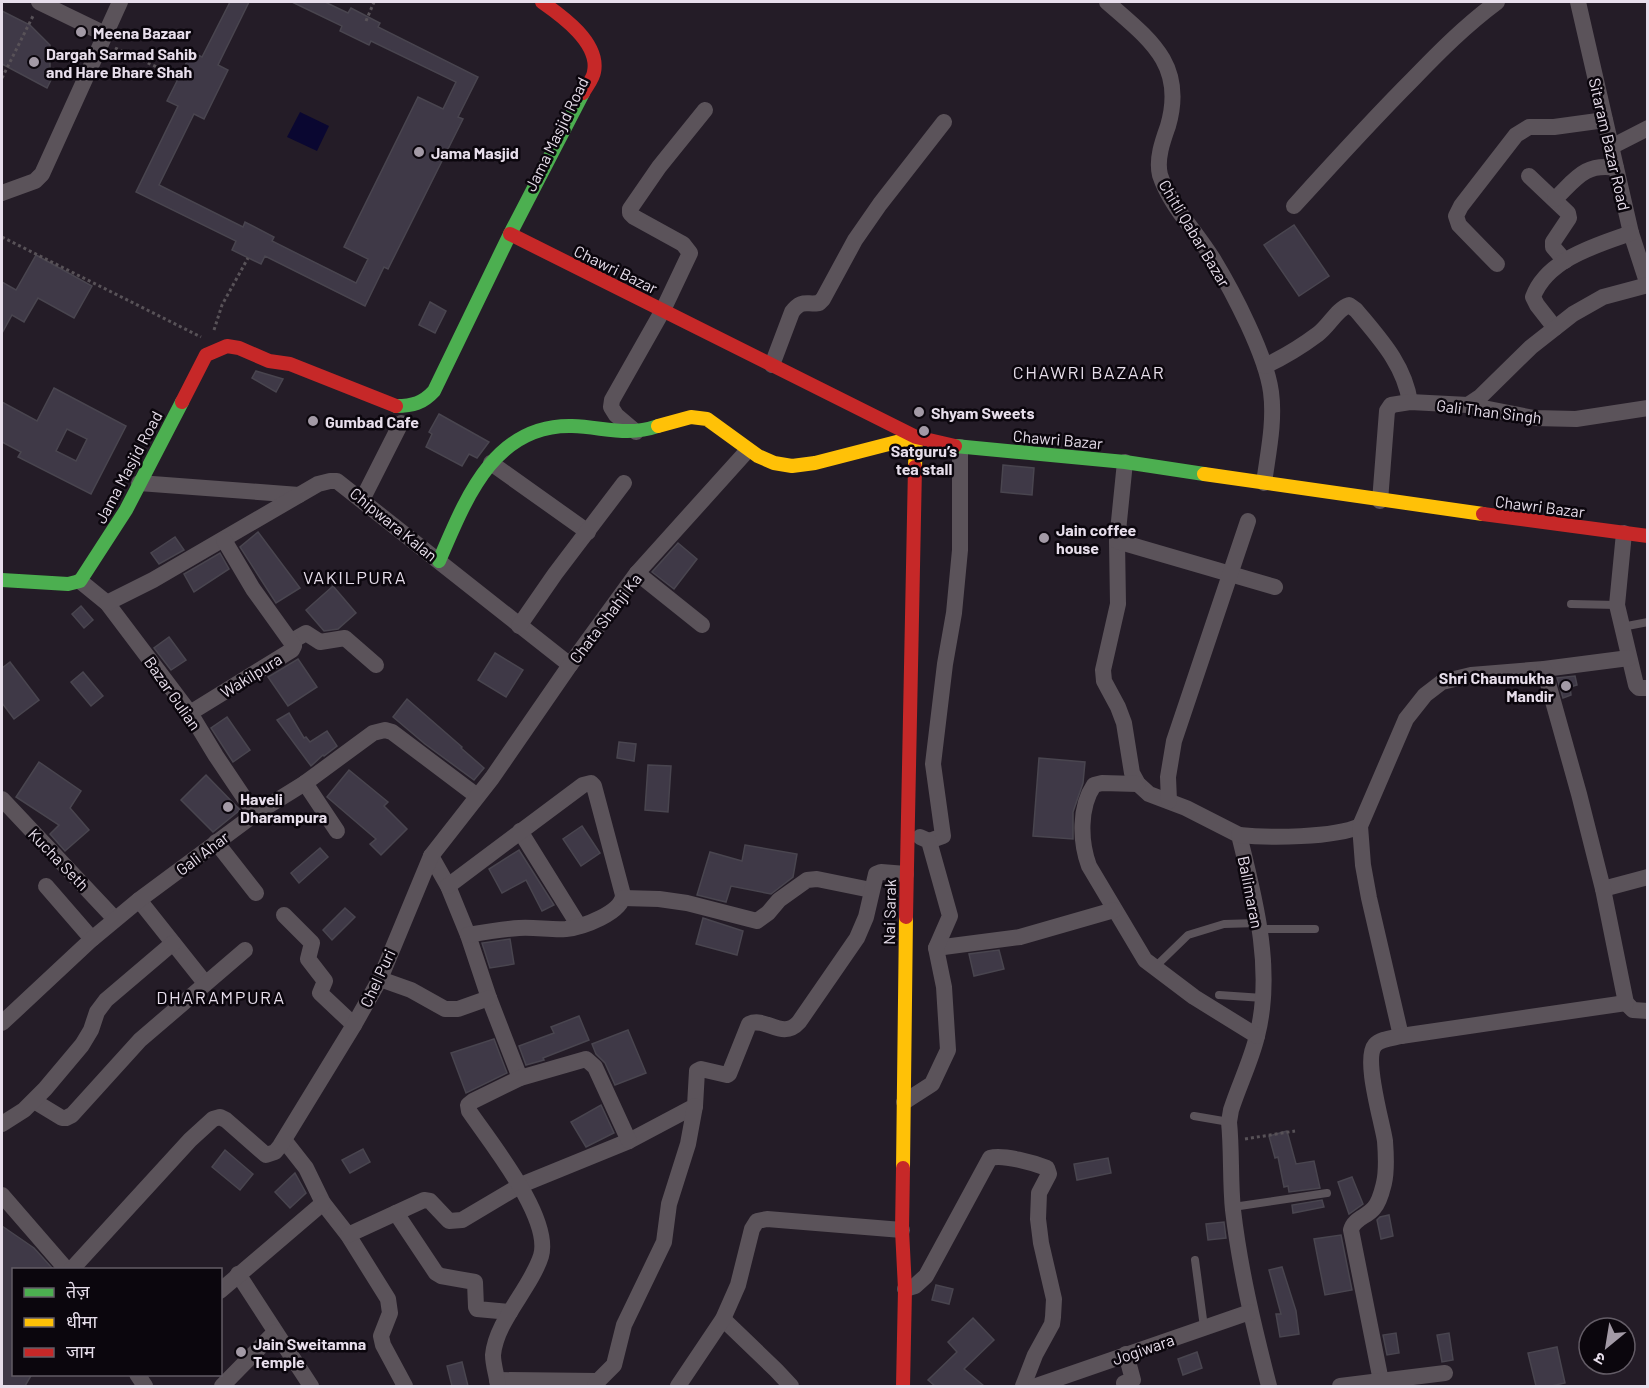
<svg xmlns="http://www.w3.org/2000/svg" width="1649" height="1388" font-family="Barlow,'Noto Sans Devanagari',sans-serif">
<style>
.water{fill:#0a0731}
.building{fill:#3f3947;stroke:#49454f;stroke-width:1.5;fill-rule:evenodd}
.lines{fill:none;stroke-linecap:round;stroke-linejoin:round}
.path{stroke:#585258;stroke-width:3;stroke-dasharray:3 3;stroke-linecap:butt}
.lane{stroke:#5b535a;stroke-width:8}
.street{stroke:#5b535a;stroke-width:16}
.fast{stroke:#4caf50;stroke-width:14}
.slow{stroke:#ffc107;stroke-width:14}
.jam{stroke:#c62828;stroke-width:14}
.poi-dot{fill:#a39aa6;stroke:#0b060d;stroke-width:2}
.labels{text-anchor:middle;dominant-baseline:central;stroke-width:5;stroke-linejoin:round;paint-order:stroke}
.poi-label{font-size:16px;font-weight:bold;fill:#e7deeb;stroke:#0b060d;text-anchor:start}
.street-label{font-size:16px;fill:#e7deeb;stroke:#0b060d}
.neighbourhood-label{font-size:18px;letter-spacing:1.5px;fill:#e7deeb;stroke:#0b060d}
</style>
<rect width="100%" height="100%" fill="#241c27"/>
<path class="water" d="M300,112L329,126L317,151L287,137Z"/>
<g class="building">
<path d="M230,2H249L218,65L228,70L204,119L194,114L159,185L243,227L245,222L274,237L272,241L356,283L368,259L344,247L418,97L443,109L456,82L371,41L369,45L340,31L342,26L292,2H325L348,13L351,8L380,23L378,27L478,77L458,117L463,119L388,269L384,267L365,306L265,256L261,264L232,250L236,241L136,192L178,106L167,101L179,77L192,52L202,57Z"/>
<path d="M2,11L30,25L50,45V70L55,72L47,88L2,64Z"/>
<path d="M1294,225L1329,276L1299,296L1264,245Z"/>
<path d="M36,255L92,286L74,318L38,298L24,322L12,315L2,333V282L16,290Z"/>
<path d="M430,302L446,311L435,333L419,325Z"/>
<path d="M256,371L283,379L276,392L252,378Z"/>
<path d="M54,388L126,426L91,494L18,457L21,452L2,442V402L37,421ZM67,429L87,439L76,461L56,451Z"/>
<path d="M439,414L489,442L477,458L469,454L462,466L426,447L432,434L429,432Z"/>
<path d="M1003,465L1034,468L1032,495L1001,492Z"/>
<path d="M258,532L300,588L276,603L240,547Z"/>
<path d="M175,537L184,550L159,564L151,553Z"/>
<path d="M678,543L697,559L674,589L652,572Z"/>
<path d="M220,553L229,569L194,592L184,574Z"/>
<path d="M333,586L356,613L338,629L324,631L306,610Z"/>
<path d="M81,606L93,620L84,628L72,614Z"/>
<path d="M169,637L186,660L171,670L154,648Z"/>
<path d="M495,653L523,670L506,697L478,680Z"/>
<path d="M298,659L317,687L288,706L268,677Z"/>
<path d="M10,662L39,700L14,719L2,703V668Z"/>
<path d="M83,672L103,696L91,706L71,682Z"/>
<path d="M1575,676L1577,685L1570,687L1571,695L1563,698L1557,678Z"/>
<path d="M407,699L462,747L461,748L484,768L474,780L425,744L393,717Z"/>
<path d="M289,713L304,738L306,737L310,742L327,731L337,746L324,756L323,755L311,766L277,720Z"/>
<path d="M227,717L250,750L233,762L211,728Z"/>
<path d="M619,742L636,744L634,761L617,758Z"/>
<path d="M1039,758L1085,762L1083,783L1073,812V839L1033,836Z"/>
<path d="M39,762L81,791L70,808L89,830L65,851L50,834L59,825L16,797Z"/>
<path d="M648,765L671,766L668,812L645,810Z"/>
<path d="M349,770L388,802L384,806L407,829L381,855L370,844L376,839L327,797Z"/>
<path d="M206,775L240,810L213,832L181,800Z"/>
<path d="M582,826L600,853L581,866L563,839Z"/>
<path d="M745,845L797,854L793,877L771,894L731,886L726,902L697,895L710,852L742,861Z"/>
<path d="M320,848L328,857L299,883L291,873Z"/>
<path d="M519,850L554,905L542,911L526,880L502,893L489,869Z"/>
<path d="M345,908L355,917L332,940L323,930Z"/>
<path d="M703,918L743,931L737,955L696,944Z"/>
<path d="M510,939L514,964L490,968L482,943Z"/>
<path d="M999,950L1004,969L974,976L969,954Z"/>
<path d="M579,1016L589,1040L543,1058L544,1060L526,1065L519,1046L554,1033L551,1027Z"/>
<path d="M628,1030L646,1073L615,1085L605,1063L596,1054L592,1044Z"/>
<path d="M494,1039L507,1073L466,1093L451,1053Z"/>
<path d="M601,1105L614,1133L586,1147L571,1122Z"/>
<path d="M1287,1131L1296,1164L1314,1161L1320,1188L1289,1192L1288,1186L1284,1187L1278,1157L1275,1158L1269,1136Z"/>
<path d="M363,1149L370,1162L350,1173L342,1160Z"/>
<path d="M225,1150L253,1174L240,1190L212,1167Z"/>
<path d="M1108,1158L1111,1173L1077,1180L1074,1164Z"/>
<path d="M295,1173L306,1193L290,1208L275,1192Z"/>
<path d="M1352,1177L1363,1204L1349,1214L1338,1182Z"/>
<path d="M1322,1200L1324,1207L1293,1213L1292,1205Z"/>
<path d="M1389,1215L1393,1236L1381,1239L1377,1220L1380,1217Z"/>
<path d="M1224,1222L1226,1238L1208,1240L1206,1224Z"/>
<path d="M2,1226L34,1248L53,1269H14V1374H32L25,1386H2Z"/>
<path d="M1341,1235L1352,1290L1325,1295L1314,1239Z"/>
<path d="M1282,1267L1296,1311L1299,1334L1280,1337L1276,1314H1281L1269,1270Z"/>
<path d="M936,1285L953,1289L949,1304L932,1300Z"/>
<path d="M973,1318L994,1340L964,1369L984,1386H935L928,1380L957,1352L948,1342Z"/>
<path d="M1396,1333L1399,1353L1387,1355L1383,1335Z"/>
<path d="M1449,1333L1453,1360L1442,1362L1437,1335Z"/>
<path d="M1557,1347L1565,1383L1551,1386H1536L1528,1353Z"/>
<path d="M1197,1352L1202,1368L1183,1375L1178,1359Z"/>
<path d="M462,1362L468,1386H452L447,1366Z"/>
</g>
<g class="lines">
<g class="path">
<path d="M366,21L374,2"/>
<path d="M115,48L179,77"/>
<path d="M2,78L33,16"/>
<path d="M2,237L201,337"/>
<path d="M214,330L222,305L248,258"/>
<path d="M1245,1139L1295,1131"/>
</g>
<g class="lane">
<path d="M1571,604L1617,605"/>
<path d="M1622,627L1648,622"/>
<path d="M1259,929H1315"/>
<path d="M1154,968L1188,935L1224,924L1258,923"/>
<path d="M1219,995L1263,998"/>
<path d="M1194,1116L1229,1122"/>
<path d="M1233,1207L1327,1193"/>
<path d="M1195,1260L1204,1327"/>
</g>
<g class="street">
<path d="M39,2L105,34"/>
<path d="M1107,2C1149,39 1186,64 1168,126C1163,140 1156,159 1160,175C1170,206 1196,231 1213,259C1233,292 1266,355 1271,392C1275,422 1268,453 1264,483"/>
<path d="M1578,2L1631,233L1648,285"/>
<path d="M1611,147L1648,128"/>
<path d="M1529,176L1568,213L1569,218L1553,242V247L1565,261"/>
<path d="M2,193L35,181L42,174L120,2"/>
<path d="M1555,199C1576,179 1584,163 1616,168"/>
<path d="M1294,206C1333,163 1372,120 1413,79C1440,51 1466,25 1497,2"/>
<path d="M1497,264L1459,225L1456,216L1461,206L1516,135L1529,127H1554L1605,120"/>
<path d="M1555,328L1537,305L1533,297C1547,259 1597,245 1631,233"/>
<path d="M772,365L792,312C802,299 806,305 819,303L823,299L855,240L880,204L944,122"/>
<path d="M1265,366C1284,357 1302,346 1318,334C1329,326 1337,309 1349,305L1356,310C1380,339 1404,364 1410,402"/>
<path d="M1468,405L1480,397L1531,347L1573,314L1603,297L1648,285"/>
<path d="M636,432L616,415L611,407L612,400L663,310L690,253L683,244L634,217L630,213V209L659,167L705,110"/>
<path d="M1125,462L1117,541L1118,604L1103,670L1104,681L1118,707L1124,723L1132,773L1138,784L1149,794L1186,808L1239,835C1255,899 1274,970 1257,1036C1251,1061 1239,1085 1231,1110L1229,1122C1232,1151 1230,1181 1233,1210C1240,1270 1254,1328 1269,1386"/>
<path d="M491,463L588,532"/>
<path d="M139,483L299,495"/>
<path d="M362,500L401,423"/>
<path d="M1380,501L1387,411L1391,405L1410,402L1468,405L1534,418L1576,419L1648,408"/>
<path d="M1624,533L1617,605L1636,685L1639,688H1648"/>
<path d="M1117,541L1275,587"/>
<path d="M637,573L702,625"/>
<path d="M80,581L107,603L190,713L216,756L255,814"/>
<path d="M107,603L153,580L318,484L330,481H337L570,665"/>
<path d="M519,626L555,574L624,483"/>
<path d="M292,641L306,633L320,642L345,638L376,665"/>
<path d="M190,713L292,650L294,646L253,589L224,540"/>
<path d="M305,783L337,831"/>
<path d="M1138,784L1102,783L1094,785C1079,807 1080,842 1089,866L1145,960L1194,997L1257,1036"/>
<path d="M2,799L115,919"/>
<path d="M1169,801L1168,777L1174,741L1248,521"/>
<path d="M520,831L579,926"/>
<path d="M1239,835C1269,838 1334,838 1360,826"/>
<path d="M929,841L943,836L933,764L945,664L954,613L960,550V447"/>
<path d="M216,842L256,893"/>
<path d="M431,856L448,886L468,935L489,998L520,1078"/>
<path d="M46,886L92,939"/>
<path d="M448,886L583,785L591,783L594,786L623,895C622,913 583,927 566,929C551,930 535,927 519,928C502,929 485,932 468,935"/>
<path d="M1603,889L1648,877"/>
<path d="M623,898L659,899L687,903L757,921L768,913L779,900L807,880L817,879L871,890"/>
<path d="M139,900L205,983"/>
<path d="M284,915L312,943L308,959L325,981L320,993L354,1025"/>
<path d="M936,948L1020,937L1114,910"/>
<path d="M380,979L411,990L445,1009H458L489,998"/>
<path d="M1626,1003L1633,1010L1648,1011"/>
<path d="M2,1023L92,939L139,900L255,814L305,783L373,733L385,730L392,732L477,796"/>
<path d="M1401,1036L1369,898L1363,865L1360,826L1406,719L1425,695L1442,682L1471,675L1544,669L1629,658"/>
<path d="M34,1101L62,1118H66L72,1115L140,1040L245,950"/>
<path d="M904,1102L932,1084L948,1050L944,987L936,948L950,916L929,841L920,837"/>
<path d="M2,1124L24,1110L45,1089L82,1045L91,1030L97,1012L106,1000L173,943"/>
<path d="M284,1140L306,1168L323,1203L348,1235L388,1299L390,1313L381,1336L383,1345L405,1386"/>
<path d="M2,1195L67,1270"/>
<path d="M396,1213L436,1273L441,1276L475,1282L476,1307L477,1309L510,1312"/>
<path d="M348,1235L424,1200L430,1201L449,1221L462,1220L521,1185L629,1141L695,1106L697,1071L701,1069L727,1075L729,1074L749,1024C766,1016 782,1041 799,1022L857,938L866,917L876,874L881,872L906,874"/>
<path d="M71,1270L190,1140L213,1119L220,1117L226,1120L266,1155L275,1152L280,1146L354,1025L380,979L431,856L492,778L570,665L637,573L747,451"/>
<path d="M238,1274L311,1386"/>
<path d="M905,1289L915,1286L926,1276L990,1158C1003,1154 1034,1163 1047,1168L1049,1174L1039,1193L1038,1219L1041,1243L1054,1299L1053,1317L1052,1324L1035,1355L1023,1386"/>
<path d="M220,1291L323,1203"/>
<path d="M723,1319L776,1370L791,1386"/>
<path d="M137,1374L145,1386"/>
<path d="M497,1380L598,1381"/>
<path d="M1381,1381L1351,1230C1354,1218 1367,1217 1374,1208C1380,1201 1382,1191 1384,1183C1387,1170 1386,1154 1385,1141C1382,1121 1363,1059 1375,1045C1380,1039 1393,1038 1401,1036L1626,1003L1603,889L1579,794L1544,669"/>
<path d="M222,1386L275,1332"/>
<path d="M498,1386C497,1376 493,1365 493,1355C496,1321 531,1288 541,1256C552,1218 490,1142 469,1111L468,1105L473,1101L520,1078L586,1059L595,1067L629,1141"/>
<path d="M595,1386L597,1382L614,1365L624,1325L664,1242L669,1204L688,1144L695,1106"/>
<path d="M678,1386L723,1319L738,1285L752,1229L757,1221L767,1219L902,1230"/>
<path d="M1036,1386L1250,1312"/>
<path d="M1125,1386L1124,1383L1133,1380L1126,1354"/>
<path d="M1340,1386L1445,1373"/>
</g>
<g class="fast">
<path d="M396,406C413,406 423,403 434,391L510,234L583,93"/>
<path d="M955,446L1125,462L1204,474"/>
<path d="M439,561C465,501 493,424 572,426C604,427 626,437 658,426"/>
<path d="M2,580L68,584L80,581L126,510L182,402"/>
</g>
<g class="slow">
<path d="M658,426L691,417L707,419L758,456L774,463L792,466L815,463L916,437L915,467"/>
<path d="M1204,474L1483,514"/>
<path d="M903,1168L906,917"/>
</g>
<g class="jam">
<path d="M542,2C562,16 600,43 594,72C593,79 586,87 583,93"/>
<path d="M510,234L916,437L955,446"/>
<path d="M182,402L206,355L227,346L239,348L269,361L290,364L396,406"/>
<path d="M1483,514L1648,536"/>
<path d="M906,917L915,467"/>
<path d="M903,1168L902,1230L905,1289L903,1386"/>
</g>
</g>
<g class="poi-dot">
<circle cx="81" cy="32" r="6"/>
<circle cx="34" cy="62" r="6"/>
<circle cx="419" cy="152" r="6"/>
<circle cx="919" cy="412" r="6"/>
<circle cx="313" cy="421" r="6"/>
<circle cx="924" cy="431" r="6"/>
<circle cx="1044" cy="538" r="6"/>
<circle cx="1566" cy="686" r="6"/>
<circle cx="228" cy="807" r="6"/>
<circle cx="241" cy="1352" r="6"/>
</g>
<g class="labels">
<g class="poi-label">
<text x="93" y="32">Meena Bazaar</text>
<text x="46" y="53">Dargah Sarmad Sahib<tspan x="46" dy="18">and Hare Bhare Shah</tspan></text>
<text x="431" y="152">Jama Masjid</text>
<text x="931" y="412">Shyam Sweets</text>
<text x="325" y="421">Gumbad Cafe</text>
<text x="924" y="450" text-anchor="middle">Satguru’s<tspan x="924" dy="18">tea stall</tspan></text>
<text x="1056" y="529">Jain coffee<tspan x="1056" dy="18">house</tspan></text>
<text x="1554" y="677" text-anchor="end">Shri Chaumukha<tspan x="1554" dy="18">Mandir</tspan></text>
<text x="240" y="798">Haveli<tspan x="240" dy="18">Dharampura</tspan></text>
<text x="253" y="1343">Jain Sweitamna<tspan x="253" dy="18">Temple</tspan></text>
</g>
<g class="street-label">
<text transform="translate(556 134) rotate(-64)">Jama Masjid Road</text>
<text transform="translate(1610 144) rotate(77)">Sitaram Bazar Road</text>
<text transform="translate(1195 233) rotate(59)">Chitli Qabar Bazar</text>
<text transform="translate(616 269) rotate(26)">Chawri Bazar</text>
<text transform="translate(1489 411) rotate(7)">Gali Than Singh</text>
<text transform="translate(1058 439) rotate(5)">Chawri Bazar</text>
<text transform="translate(128 467) rotate(-62)">Jama Masjid Road</text>
<text transform="translate(1540 506) rotate(7)">Chawri Bazar</text>
<text transform="translate(394 524) rotate(39)">Chipwara Kalan</text>
<text transform="translate(605 618) rotate(-53)">Chata Shahji Ka</text>
<text transform="translate(251 675) rotate(-32)">Wakilpura</text>
<text transform="translate(173 693) rotate(55)">Bazar Gulian</text>
<text transform="translate(202 853) rotate(-37)">Gali Ahar</text>
<text transform="translate(59 859) rotate(46)">Kucha Seth</text>
<text transform="translate(1251 892) rotate(79)">Ballimaran</text>
<text transform="translate(889 912) rotate(-89)">Nai Sarak</text>
<text transform="translate(377 978) rotate(-65)">Chel Puri</text>
<text transform="translate(1143 1349) rotate(-19)">Jogiwara</text>
</g>
<g class="neighbourhood-label">
<text x="1089" y="372">CHAWRI BAZAAR</text>
<text x="355" y="577">VAKILPURA</text>
<text x="221" y="997">DHARAMPURA</text>
</g>
</g>
<rect width="1649" height="1388" fill="none" stroke="#e7deeb" stroke-width="6"/>
<rect x="12" y="1268" width="210" height="108" fill="#0b060d" stroke="#635c66" stroke-width="1.5"/>
<rect x="24" y="1288" width="30" height="9" fill="#4caf50" stroke="#635c66" stroke-width="1.5"/>
<text x="66" y="1298" font-size="18" fill="#e7deeb">तेज़</text>
<rect x="24" y="1318" width="30" height="9" fill="#ffc107" stroke="#635c66" stroke-width="1.5"/>
<text x="66" y="1328" font-size="18" fill="#e7deeb">धीमा</text>
<rect x="24" y="1348" width="30" height="9" fill="#c62828" stroke="#635c66" stroke-width="1.5"/>
<text x="66" y="1358" font-size="18" fill="#e7deeb">जाम</text>
<g transform="translate(1607 1346) rotate(210)"><circle r="28" fill="#0b060d" stroke="#635c66" stroke-width="1.5"/>
<path d="M0-4.5L10 22L0 15L-10 22Z" fill="#a39aa6"/>
<text y="-9" font-size="16" font-weight="bold" text-anchor="middle" fill="#e7deeb">उ</text>
</g>
</svg>
